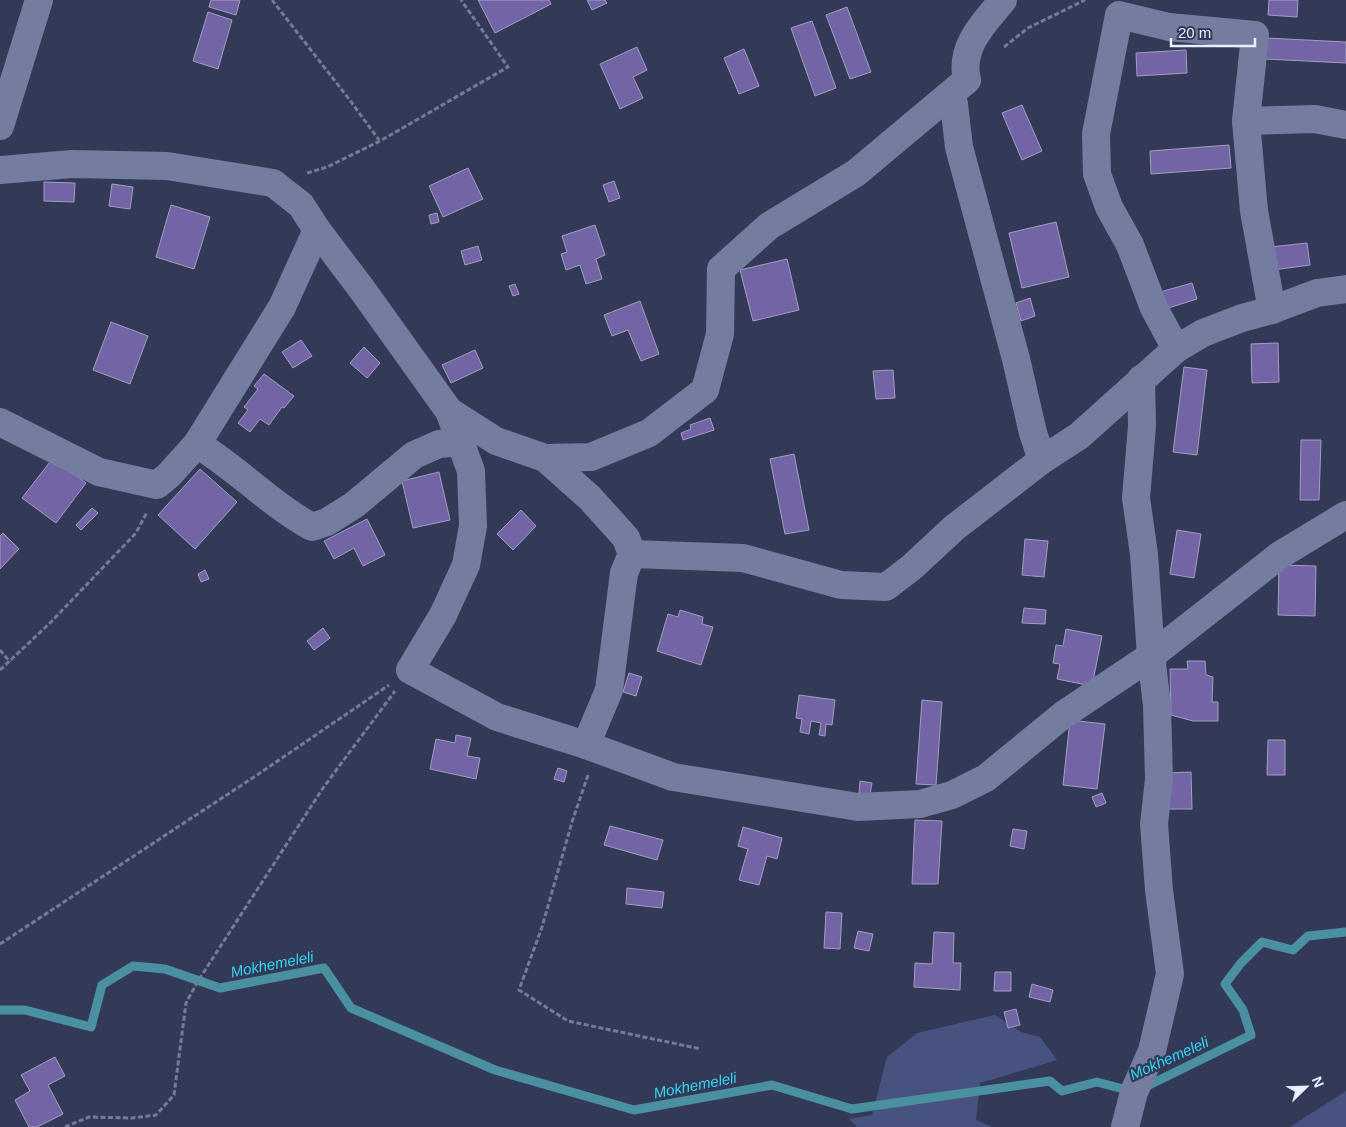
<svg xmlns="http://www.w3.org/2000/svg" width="1346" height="1127" font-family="Helvetica,sans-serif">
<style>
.green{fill:#475280}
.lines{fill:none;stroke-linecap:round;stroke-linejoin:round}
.stream{stroke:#4a90a0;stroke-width:9}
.building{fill:#7364a6;stroke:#a39dc1}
.path{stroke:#757b94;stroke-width:3;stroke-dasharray:5 2.5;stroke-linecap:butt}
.minor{stroke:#747d9f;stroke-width:28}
.labels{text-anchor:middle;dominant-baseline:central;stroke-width:4.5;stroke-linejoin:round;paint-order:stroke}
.water-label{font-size:15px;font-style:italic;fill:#32d5f2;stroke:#333a58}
</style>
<rect width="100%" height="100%" fill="#333a58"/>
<g class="green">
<path d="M995,1015L1021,1032L1040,1037L1057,1060L980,1083L976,1120L992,1127H857L849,1119L872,1115L887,1057L917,1033Z"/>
<path d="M1346,1091V1127H1290Z"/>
</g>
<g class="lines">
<g class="stream">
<path d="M0,1010H25L91,1027L102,985L133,966L165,969L220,988L324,968L351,1008L495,1070L634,1110L772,1085L852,1109L1050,1081L1062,1091L1097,1082L1131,1091"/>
<path d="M1143,1088L1251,1035L1243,1010L1225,984L1241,963L1262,942L1293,950L1308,936L1346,932"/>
</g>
</g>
<g class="building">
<path d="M211,0H240L236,15L209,7Z"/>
<path d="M478,0H549L551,4L495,33Z"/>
<path d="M587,0H605L607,3L592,10Z"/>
<path d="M1269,0H1298L1297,17L1268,15Z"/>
<path d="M847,7L871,72L850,79L826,15Z"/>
<path d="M208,12L232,20L218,69L193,61Z"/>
<path d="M812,21L836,88L815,96L791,28Z"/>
<path d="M1266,38L1346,42V63L1265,59Z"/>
<path d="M637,47L647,70L633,77L643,98L620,109L600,64Z"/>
<path d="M744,49L759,86L739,94L724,58Z"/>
<path d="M1186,50L1187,73L1137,76L1136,53Z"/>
<path d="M1022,105L1042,151L1022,160L1002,113Z"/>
<path d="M1229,145L1231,168L1151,174L1150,151Z"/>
<path d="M468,168L483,199L443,217L429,186Z"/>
<path d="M614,181L620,198L609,202L603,185Z"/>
<path d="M44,182L75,183L74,202L44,201Z"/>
<path d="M112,184L133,187L130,209L109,206Z"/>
<path d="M171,205L210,217L194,269L156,257Z"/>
<path d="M437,213L439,222L431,224L429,215Z"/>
<path d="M1056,222L1069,277L1022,288L1009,233Z"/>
<path d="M595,225L605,255L596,259L602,279L586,284L580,265L566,270L561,254L567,252L562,236Z"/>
<path d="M1307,243L1310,265L1273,270L1270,247Z"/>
<path d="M478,246L482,260L465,265L461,251Z"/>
<path d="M787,259L799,310L753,321L740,270Z"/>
<path d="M1192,283L1197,299L1165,309L1160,292Z"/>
<path d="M515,284L519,294L513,296L509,286Z"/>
<path d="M1030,298L1035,316L1021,321L1016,303Z"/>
<path d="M640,301L659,354L641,361L628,330L612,336L604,315Z"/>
<path d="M111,322L148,336L130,384L93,370Z"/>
<path d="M301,340L312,356L293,368L282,352Z"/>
<path d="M1278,343L1279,382L1252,383L1251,344Z"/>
<path d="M364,347L380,363L367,378L350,363Z"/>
<path d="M475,350L483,368L451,383L442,365Z"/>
<path d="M1184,367L1207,370L1197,455L1173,452Z"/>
<path d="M893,370L895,398L876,399L873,371Z"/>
<path d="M264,374L294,396L284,408L282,407L269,425L260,419L250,432L238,423L248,410L244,407L258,389L254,386Z"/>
<path d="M710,418L714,430L683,440L681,433L691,429L690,425Z"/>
<path d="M1301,440H1321L1319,500H1300Z"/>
<path d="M794,454L809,530L785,534L770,459Z"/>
<path d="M53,458L86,483L56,523L22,498Z"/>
<path d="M200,469L237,502L195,549L158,515Z"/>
<path d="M439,472L450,520L413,528L402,481Z"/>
<path d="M92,508L98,513L81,530L76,525Z"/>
<path d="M521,510L536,526L513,550L497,534Z"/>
<path d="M367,519L385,555L363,566L354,548L334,559L324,541Z"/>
<path d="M1177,530L1201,534L1194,578L1170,574Z"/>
<path d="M3,533L19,549L0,569V536Z"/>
<path d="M1025,539L1048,541L1044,577L1022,575Z"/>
<path d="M1279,565L1316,566L1315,616L1278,615Z"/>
<path d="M205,570L209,579L201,582L198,574Z"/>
<path d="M1024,608L1046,610L1045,624L1022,623Z"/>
<path d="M680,610L703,617L702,624L713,627L701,665L657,651L668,614L678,617Z"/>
<path d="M323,628L330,638L314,650L307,641Z"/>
<path d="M1066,629L1102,636L1092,686L1057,679L1060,664L1053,663L1056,645L1063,646Z"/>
<path d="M1187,661H1205L1206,675L1213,677L1212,702H1218V721H1193L1171,715L1170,669H1188Z"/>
<path d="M629,673L642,677L636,696L623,692Z"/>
<path d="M799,695L835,700L832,725L826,724L825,736L819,735L821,723L811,721L809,734L800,732L802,719L796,718Z"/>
<path d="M922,700L942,702L936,785L916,784Z"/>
<path d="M1070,720L1105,724L1097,789L1063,785Z"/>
<path d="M456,735L471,738L467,756L480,758L476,779L430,769L436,739L455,743Z"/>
<path d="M1268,740H1285V775H1267Z"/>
<path d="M558,768L567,771L564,782L554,779Z"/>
<path d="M1191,772L1192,809H1168L1167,773Z"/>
<path d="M860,781L872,783L870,795L859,793Z"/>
<path d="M1102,793L1106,803L1096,807L1092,797Z"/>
<path d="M915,820L942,821L938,884H912Z"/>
<path d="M610,826L663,840L657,860L604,845Z"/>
<path d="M743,827L782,838L777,859L767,856L759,885L739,880L748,849L738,846Z"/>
<path d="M1013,829L1027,831L1024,849L1010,846Z"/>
<path d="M627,888L664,892L662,908L626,904Z"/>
<path d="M826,912L842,913L840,949L824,948Z"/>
<path d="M858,931L873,934L869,951L854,948Z"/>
<path d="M934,932L954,933L953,963H961L960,990L914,987L915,963L932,964Z"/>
<path d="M995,972H1011V991H994Z"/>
<path d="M1032,984L1053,990L1050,1002L1029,997Z"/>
<path d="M1016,1009L1020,1025L1008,1028L1004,1012Z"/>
<path d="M55,1057L65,1076L48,1085L63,1114L37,1127H29L15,1100L30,1091L21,1075Z"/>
</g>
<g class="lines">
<g class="path">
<path d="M272,0L349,99L379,140"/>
<path d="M1004,47L1028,28L1085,0"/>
<path d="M307,173L327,167L380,141L508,67L461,0"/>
<path d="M0,650L10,662"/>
<path d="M0,670L49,624L136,533L147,512"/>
<path d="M588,775L572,822L542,927L519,990L568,1021L701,1049"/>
<path d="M0,944L260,773L389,685"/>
<path d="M65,1127L89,1117L132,1118L156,1115L174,1095L186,1003L198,981L323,788L395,691"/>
</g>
<g class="minor">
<path d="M947,97L954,104L959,147L1016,359L1033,433L1042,460"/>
<path d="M1246,121L1315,119L1346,125"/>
<path d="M0,126L39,0"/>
<path d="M0,170L72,164L167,166L273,183L301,205L317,230L361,288L449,411L496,441L545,458L591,457L649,433L705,390L720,334L721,269L769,226L856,173L967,80C959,47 984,23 1003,0"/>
<path d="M1176,349L1154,308L1130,245L1109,207L1097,174L1096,134L1119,15L1169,27L1255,35L1246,121L1254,211L1272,310"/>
<path d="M449,411L471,471L473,526L466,565L443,615L410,670L497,717L586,745L673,777L858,807L920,804L952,795L986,778L1063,715L1151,656L1280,555L1346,515"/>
<path d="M0,422L99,472L157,485L169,475L197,444L282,307L317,230"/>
<path d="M197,444C238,469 270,504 312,527L327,522L354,505L414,455L439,444L461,442"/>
<path d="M545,458L590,498L626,538L632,554L624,573L609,690L586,745"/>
<path d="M632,554L743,558L841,585L886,587L912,567L954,528L1042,460L1079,436L1176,349L1203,333L1242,318L1272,310L1317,293L1346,289"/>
<path d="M1125,1127L1134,1092L1152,1051L1170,974L1159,890L1154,824L1159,779L1157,705L1151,656L1144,554L1136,498L1142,426L1141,379"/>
</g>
</g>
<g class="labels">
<g class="water-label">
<text transform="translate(272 964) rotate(-11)">Mokhemeleli</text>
<text transform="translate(1169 1058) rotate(-24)">Mokhemeleli</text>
<text transform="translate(695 1085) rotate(-11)">Mokhemeleli</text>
</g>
</g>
<g transform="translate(1306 1087) rotate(67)" stroke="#333a58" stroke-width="4" paint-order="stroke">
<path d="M0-4L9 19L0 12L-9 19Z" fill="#eaeefe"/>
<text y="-8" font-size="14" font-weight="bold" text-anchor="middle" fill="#eaeefe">N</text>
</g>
<path d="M1171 38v8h84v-8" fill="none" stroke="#eaeefe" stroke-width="2.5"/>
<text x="1178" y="38" font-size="15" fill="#eaeefe" stroke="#333a58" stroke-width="4" paint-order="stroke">20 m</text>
</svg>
